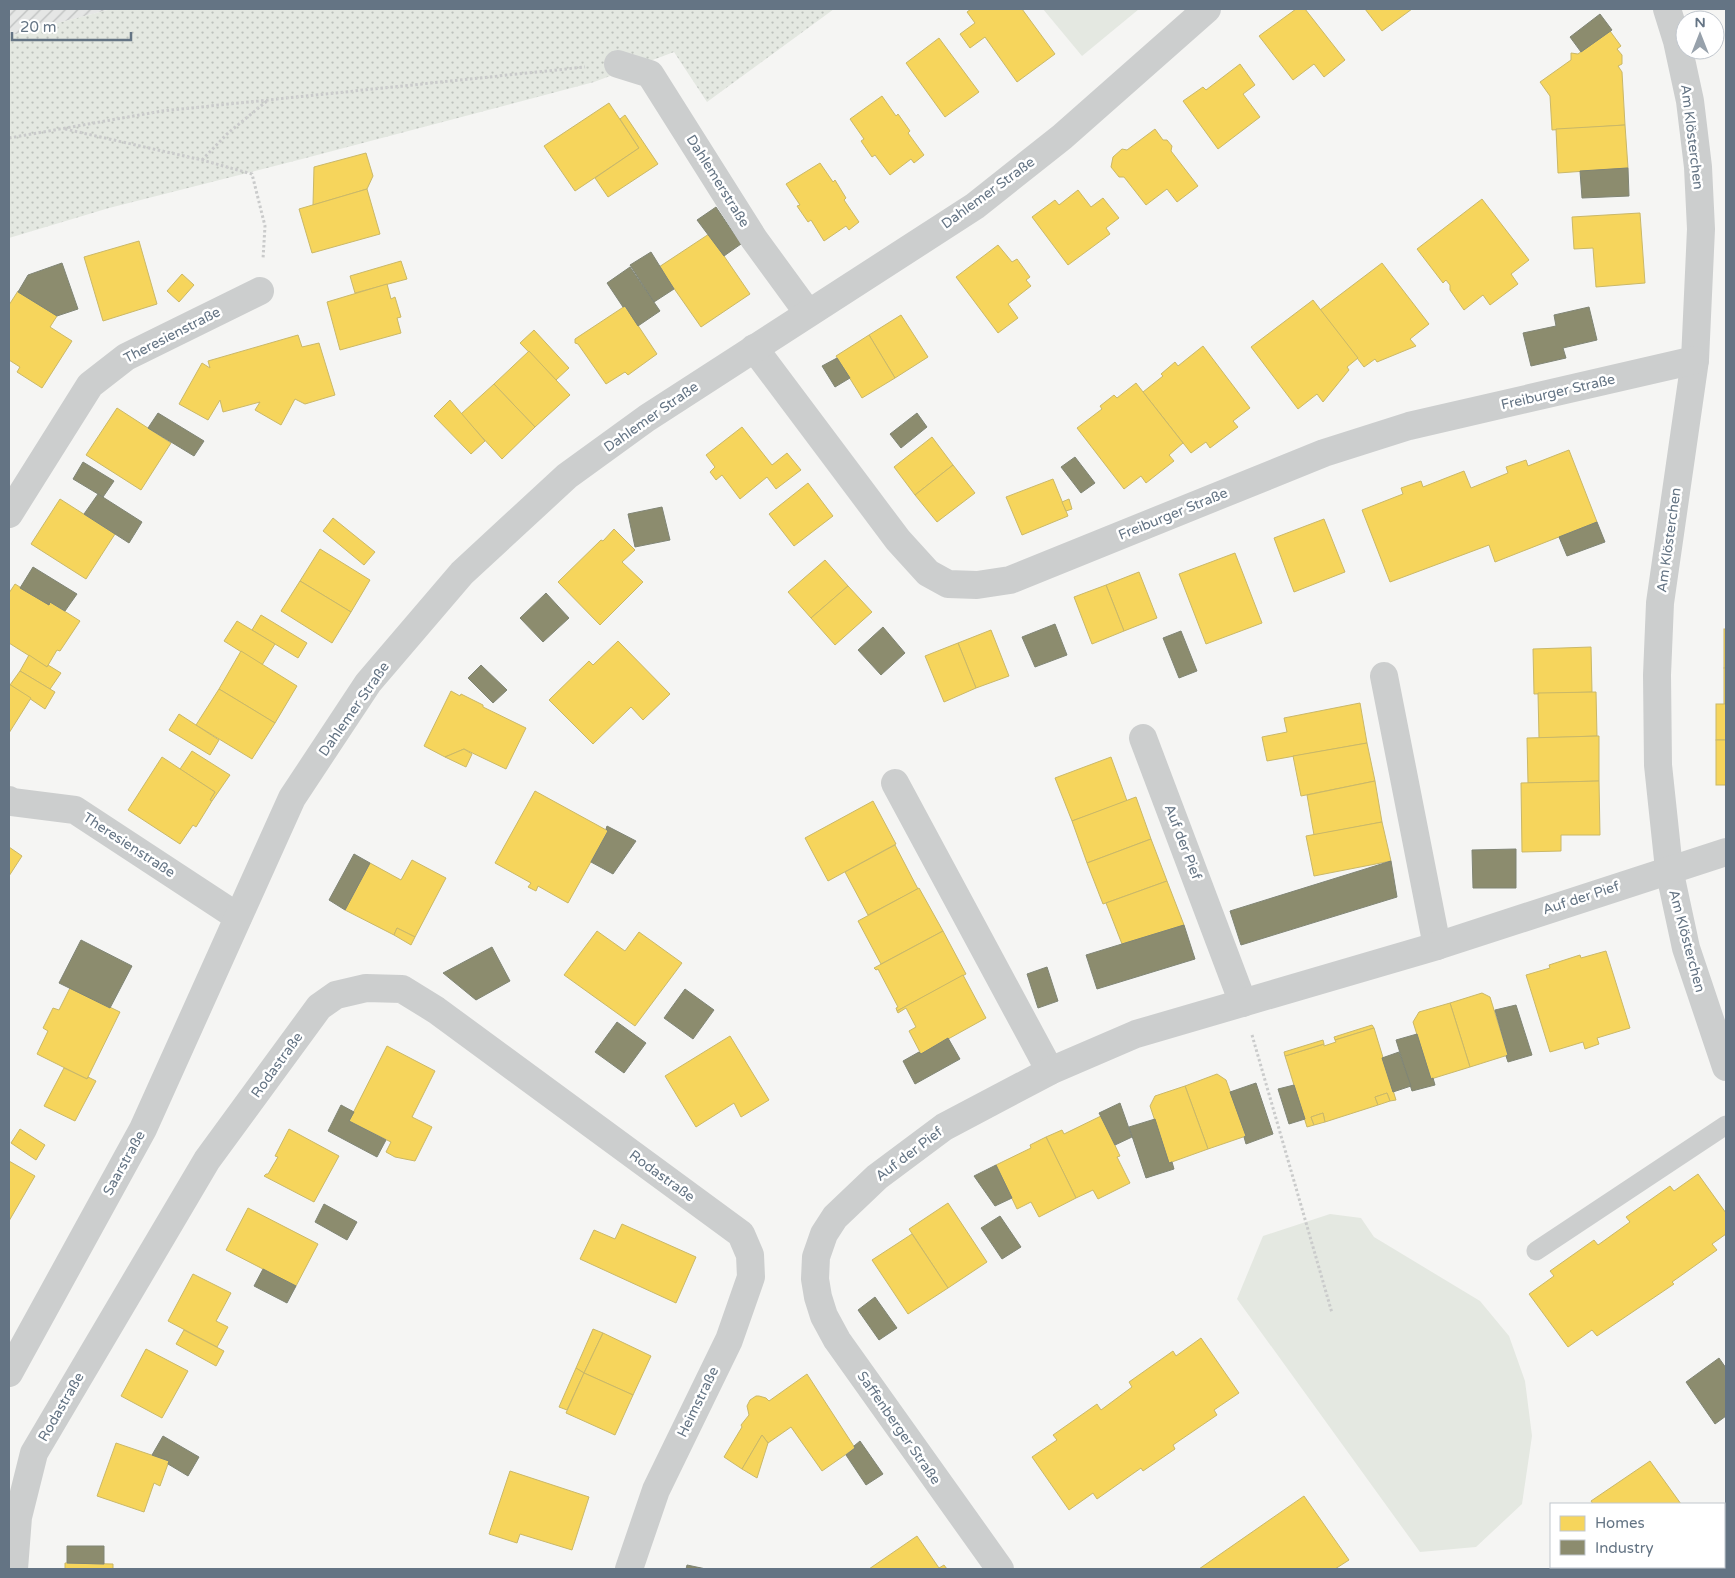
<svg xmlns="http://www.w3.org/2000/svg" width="1735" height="1578" font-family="'Varela Round',sans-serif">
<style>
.industrial{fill:url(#industrial-furrows)}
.grass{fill:url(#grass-dots)}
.park{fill:#e4e8e1}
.homes{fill:#f6d55c;stroke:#cab868}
.industry{fill:#8c8c6e;stroke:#808575}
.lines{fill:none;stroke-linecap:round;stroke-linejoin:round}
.path{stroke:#cacbcb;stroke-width:3;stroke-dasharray:2.5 2.5;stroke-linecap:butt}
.service{stroke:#cccece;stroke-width:19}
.minor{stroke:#cccece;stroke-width:28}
.labels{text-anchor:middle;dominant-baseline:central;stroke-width:5;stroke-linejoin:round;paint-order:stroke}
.street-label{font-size:14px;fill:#647484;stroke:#fff}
</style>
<defs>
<pattern id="industrial-furrows" width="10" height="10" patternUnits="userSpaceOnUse" patternTransform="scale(1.25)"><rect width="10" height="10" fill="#e5e6e5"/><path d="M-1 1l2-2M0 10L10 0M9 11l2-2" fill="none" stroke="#bdbfbf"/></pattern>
<pattern id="grass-dots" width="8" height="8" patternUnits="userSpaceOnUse" patternTransform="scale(1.25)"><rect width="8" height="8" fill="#e4e8e1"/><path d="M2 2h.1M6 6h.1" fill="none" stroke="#bcc1bc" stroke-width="1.8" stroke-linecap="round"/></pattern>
</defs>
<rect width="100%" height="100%" fill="#f5f5f3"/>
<path class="industrial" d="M9,9H111L9,36Z"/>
<path class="grass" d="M111,9H834L707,102L674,52L594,82L302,159L109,208L9,238V36Z"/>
<g class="park">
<path d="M1043,9H1139L1082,56Z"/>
<path d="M1330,1214L1361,1218L1374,1237L1480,1301L1509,1336L1525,1381L1532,1436L1522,1504L1476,1547L1420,1552L1237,1299L1263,1236Z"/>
</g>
<g class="homes">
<path d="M971,9H1022L1055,54L1017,82L985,37L970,48L960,34L975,23L967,12Z"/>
<path d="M1296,9H1305L1345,60L1324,77L1314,64L1293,80L1259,36Z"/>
<path d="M1365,9H1412L1382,31Z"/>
<path d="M1610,31L1621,46L1617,49L1622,55V64L1618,66L1622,72L1625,125L1552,130L1550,96L1540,82L1571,60V53L1578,54Z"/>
<path d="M939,38L979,92L945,117L906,63Z"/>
<path d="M1240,64L1255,85L1243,94L1260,117L1218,149L1183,101L1203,87L1206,90Z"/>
<path d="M882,96L896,116L898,114L910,131L908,133L924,155L914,163L911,159L890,175L875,155L872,157L861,141L864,139L850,119Z"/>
<path d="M609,103L639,148L575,191L544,146Z"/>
<path d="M625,115L658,164L608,197L595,178L639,148L620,119Z"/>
<path d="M1625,125L1628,168L1558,173L1556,129Z"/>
<path d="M1155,129L1163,140H1167L1172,146L1171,151L1198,186L1177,202L1167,189L1146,205L1124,177H1119L1111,167L1113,157L1122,149L1127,150Z"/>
<path d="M366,153L373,176L367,189L313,205L314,167Z"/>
<path d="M820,163L833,182L835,180L846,198L844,200L859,222L849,230L846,226L824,241L811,220L808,222L797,206L800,205L786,184Z"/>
<path d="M367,189L380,234L312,253L299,209Z"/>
<path d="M1078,190L1091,207L1103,198L1119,218L1106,228L1110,234L1068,265L1032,217L1055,200L1059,205Z"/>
<path d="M1482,199L1529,260L1511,274L1518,284L1490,305L1483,295L1464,310L1450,290V285L1446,280L1443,283L1417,249Z"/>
<path d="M1640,213L1645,283L1596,287L1593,248L1574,249L1572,217Z"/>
<path d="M709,234L750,294L701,327L659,267Z"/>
<path d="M139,241L157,304L103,321L84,257Z"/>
<path d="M998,245L1012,262L1017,259L1030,277L1026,280L1031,286L1008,304L1018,318L998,333L956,277Z"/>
<path d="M401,261L407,279L355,293L350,276Z"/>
<path d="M1382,263L1429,324L1410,339L1416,346L1377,362L1375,359L1364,367L1320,310Z"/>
<path d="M182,274L194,285L179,302L167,291Z"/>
<path d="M387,284L391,299L395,297L401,317L397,318L401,333L340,350L327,302Z"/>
<path d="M18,291L57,316L50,327L72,341L42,388L17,372L20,367L9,360V305Z"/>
<path d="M1313,300L1358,358L1347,367L1349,370L1323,402L1317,394L1298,409L1251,347Z"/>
<path d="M625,306L657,354L628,375L625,372L606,384L578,344L575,343V339Z"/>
<path d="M901,315L928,357L895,378L869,335Z"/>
<path d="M534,330L569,368L556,380L520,343Z"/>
<path d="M298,335L302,347L319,343L335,395L305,404L295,399L281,425L255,410L260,402L223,412L220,400L208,420L179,404L202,363L210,368L208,361Z"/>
<path d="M869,335L895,378L862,398L836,356Z"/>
<path d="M1203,346L1250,408L1233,421L1238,427L1210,448L1206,442L1191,453L1143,392L1163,376L1161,374L1175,362L1178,366Z"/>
<path d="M529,351L570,395L535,427L494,384Z"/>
<path d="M1136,383L1183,443L1169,455L1174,461L1146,483L1141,476L1124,489L1077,428L1102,409L1100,406L1114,395L1117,398Z"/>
<path d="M494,384L535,427L502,459L461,414Z"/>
<path d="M450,400L485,441L471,454L434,416Z"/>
<path d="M117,408L171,443L141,490L86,455Z"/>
<path d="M742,427L772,465L787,453L801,470L776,489L767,477L740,499L722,475L716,480L710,472L715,467L706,455Z"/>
<path d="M932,437L953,465L915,495L894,467Z"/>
<path d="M1569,450L1597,522L1495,562L1489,545L1390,582L1362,510L1403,494L1401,488L1421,481L1423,487L1464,471L1471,488L1508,473L1506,467L1526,460L1528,466Z"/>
<path d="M953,465L975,493L937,522L915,495Z"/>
<path d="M1053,479L1068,516L1022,535L1006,497Z"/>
<path d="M808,483L833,516L794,546L769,514Z"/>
<path d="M60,499L115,534L86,579L31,544Z"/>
<path d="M1069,499L1072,509L1066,511L1062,502Z"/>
<path d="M333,518L375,552L364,565L323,531Z"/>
<path d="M1324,519L1345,572L1294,592L1274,538Z"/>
<path d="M614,529L635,550L622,562L643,582L600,625L558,582L601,540L603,541Z"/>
<path d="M320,549L370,580L351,612L300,581Z"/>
<path d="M1235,553L1262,623L1206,644L1179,574Z"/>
<path d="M825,560L848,586L811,618L788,592Z"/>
<path d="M1139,572L1157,618L1124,631L1106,585Z"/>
<path d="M300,581L351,612L332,643L281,611Z"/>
<path d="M15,584L49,605L50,602L80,621L60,651L57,650L47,667L9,643V593Z"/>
<path d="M1106,585L1124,631L1092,644L1074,597Z"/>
<path d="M848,586L872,612L835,645L811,618Z"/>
<path d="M261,615L307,643L298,658L252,630Z"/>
<path d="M237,621L275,644L262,665L224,641Z"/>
<rect x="1724" y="629" width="2" height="39"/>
<path d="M991,630L1009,676L976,688L958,643Z"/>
<path d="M618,641L670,694L643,720L631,707L593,744L549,700L589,661L593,665Z"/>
<path d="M958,643L976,688L944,702L925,656Z"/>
<path d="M1591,647L1592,692L1534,694L1533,649Z"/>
<path d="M241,651L297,686L275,723L219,689Z"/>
<path d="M29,655L47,667L48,665L61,673L50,689L20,671Z"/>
<rect x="1724" y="668" width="2" height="36"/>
<path d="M20,671L55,692L45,709L10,685Z"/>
<path d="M9,684L31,698L9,733Z"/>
<path d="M219,689L275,723L252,759L196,725Z"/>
<path d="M451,691L460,696L461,694L483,705V707L526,728L506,769L464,749L445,757L424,746Z"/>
<path d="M1596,692L1597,736L1539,738L1538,693Z"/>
<path d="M1360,703L1367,743L1267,761L1262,737L1287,732L1284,718Z"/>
<rect x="1716" y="704" width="10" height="36"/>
<path d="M179,714L219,740L210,755L169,730Z"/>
<path d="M1599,736V781L1528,783L1527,738Z"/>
<rect x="1716" y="740" width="10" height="45"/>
<path d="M1367,743L1375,781L1301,796L1293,756Z"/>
<path d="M464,749L472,754L466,767L445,757Z"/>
<path d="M192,751L230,775L212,801L210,800L215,792L180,769Z"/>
<path d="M162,757L215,792L210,800L212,801L196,827L193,825L180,844L128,810Z"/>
<path d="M1111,757L1127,801L1072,821L1055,778Z"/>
<path d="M1375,781L1382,822L1314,835L1307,795Z"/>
<path d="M1599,781L1600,835H1561V851L1522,852L1521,783Z"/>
<path d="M535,791L608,831L568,903L538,886L536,891L528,887L531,883L495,863Z"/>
<path d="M1136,797L1151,839L1087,863L1072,821Z"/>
<path d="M873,801L896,844L828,881L805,838Z"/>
<path d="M1382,822L1391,861L1314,876L1306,836Z"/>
<path d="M1151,839L1167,881L1103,904L1087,863Z"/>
<path d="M895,845L918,889L868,915L845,872Z"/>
<path d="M9,847L22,856L9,876Z"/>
<path d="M412,860L446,878L415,937L397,928L394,935L345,910L370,863L401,880Z"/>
<path d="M1167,881L1184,925L1122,944L1106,903Z"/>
<path d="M919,888L943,931L881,964L858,921Z"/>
<path d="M397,928L415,937L411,945L394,935Z"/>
<path d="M597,931L625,951L639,932L682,963L635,1026L564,975Z"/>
<path d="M943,931L966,974L897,1011L896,1008L898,1007L878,969L876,970L874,968Z"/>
<path d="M1606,951L1630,1028L1597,1038L1599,1044L1585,1049L1583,1042L1550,1052L1526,975L1550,968L1549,965L1580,955L1581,958Z"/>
<path d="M963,975L986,1018L921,1054L909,1031L916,1027L906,1008L898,1013L897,1011Z"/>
<path d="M70,988L120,1012L87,1079L37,1054L48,1031L43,1028L53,1008L59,1010Z"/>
<path d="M1482,993L1490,997L1508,1055L1470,1067L1450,1003Z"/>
<path d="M1450,1003L1470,1067L1431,1079L1413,1022L1419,1012Z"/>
<path d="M1372,1025L1374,1028L1335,1040L1334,1037Z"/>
<path d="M1374,1028L1396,1100L1390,1101L1387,1093L1375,1097L1378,1105L1325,1122L1323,1113L1311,1117L1314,1125L1307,1127L1285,1056L1324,1044V1046L1336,1042L1335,1040Z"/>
<path d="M730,1036L769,1100L741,1117L734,1103L696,1127L665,1076Z"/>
<path d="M1323,1040L1324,1044L1285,1056L1284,1052Z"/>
<path d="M387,1046L435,1071L412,1117L432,1127L415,1161L395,1157L386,1152L391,1142L349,1121Z"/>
<path d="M64,1068L87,1079L88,1077L96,1081L75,1121L44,1106Z"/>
<path d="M1217,1074L1226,1080L1246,1136L1208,1149L1185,1086Z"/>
<path d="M1185,1086L1208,1149L1169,1163L1150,1106L1155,1096Z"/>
<path d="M1387,1093L1390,1101L1378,1105L1375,1097Z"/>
<path d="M1323,1113L1325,1122L1314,1125L1311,1117Z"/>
<path d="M1101,1116L1120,1156L1117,1157L1130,1183L1098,1199L1093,1190L1076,1198L1046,1137L1062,1130L1064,1134Z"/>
<path d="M20,1129L45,1145L36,1160L11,1143Z"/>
<path d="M289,1129L339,1156L314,1202L264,1176L266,1174H268L278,1157L275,1156Z"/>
<path d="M1046,1137L1076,1198L1039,1217L1031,1202L1017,1209L996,1165L1031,1148L1030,1145Z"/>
<path d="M9,1161L35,1176L9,1221Z"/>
<path d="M1698,1174L1726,1213V1234L1712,1244L1717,1250L1672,1282L1674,1284L1597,1336L1592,1330L1568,1347L1529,1294L1554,1276L1550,1271L1594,1240L1598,1245L1630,1222L1626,1217L1670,1186L1674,1191Z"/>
<path d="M948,1203L987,1262L948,1288L909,1229Z"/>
<path d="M248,1208L318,1244L296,1286L226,1250Z"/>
<path d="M622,1224L696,1257L676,1303L580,1259L594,1230L615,1239Z"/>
<path d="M912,1234L948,1288L908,1314L872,1260Z"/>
<path d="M193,1274L231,1293L216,1321L228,1327L217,1347L168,1321Z"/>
<path d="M593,1329L603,1333L584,1373L576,1368Z"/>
<path d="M184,1330L224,1351L216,1366L176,1344Z"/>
<path d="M603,1333L651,1356L633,1395L584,1373Z"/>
<path d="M1201,1338L1239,1393L1214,1410L1217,1415L1173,1445L1175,1449L1143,1471L1141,1468L1097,1499L1093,1493L1069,1510L1032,1457L1057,1440L1053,1435L1097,1404L1101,1410L1132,1387L1129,1382L1173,1351L1176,1356Z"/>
<path d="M146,1349L188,1371L162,1418L121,1396Z"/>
<path d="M576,1368L584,1373L567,1410L559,1407Z"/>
<path d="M584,1373L633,1395L615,1435L566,1413Z"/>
<path d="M807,1374L855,1448L822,1471L791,1427L768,1443L762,1435L742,1469L724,1457L742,1427L741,1425L749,1415L747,1406L750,1400L756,1396H759L766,1398L769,1401Z"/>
<path d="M762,1435L768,1443L757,1478L742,1469Z"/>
<path d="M116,1443L169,1461L160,1486L154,1483L144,1512L97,1496Z"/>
<path d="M1650,1461L1681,1504H1593L1591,1501Z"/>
<path d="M510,1471L589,1497L572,1550L520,1534L517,1543L489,1534Z"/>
<path d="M1304,1496L1349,1560L1335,1569H1199Z"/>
<path d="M917,1536L939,1568L944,1565L947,1569H869Z"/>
<path d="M65,1563L113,1564V1569H65Z"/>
<path d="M1636,1567H1712L1708,1569H1638Z"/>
</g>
<g class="industry">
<path d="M1600,14L1612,30L1581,52L1570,37Z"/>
<path d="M1628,168L1629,196L1582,198L1580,171Z"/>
<path d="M716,207L741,244L724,256L697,220Z"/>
<path d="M651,252L674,289L654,302L630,265Z"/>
<path d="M62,263L78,309L57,316L18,292L28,275Z"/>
<path d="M630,267L660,311L638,326L625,306L623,307L607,283Z"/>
<path d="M1589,307L1597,340L1563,348L1566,358L1531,366L1523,333L1556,326L1554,315Z"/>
<path d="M837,358L850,378L835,387L822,366Z"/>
<path d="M158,413L204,441L194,456L148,428Z"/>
<path d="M917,413L927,427L901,448L890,434Z"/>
<path d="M1075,457L1095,483L1081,493L1061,467Z"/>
<path d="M83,462L114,481L103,497L73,479Z"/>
<path d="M98,494L142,522L129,543L84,514Z"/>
<path d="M662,507L670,540L635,547L628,514Z"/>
<path d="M1597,522L1605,542L1567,556L1559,537Z"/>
<path d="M33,567L77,594L65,611L50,602L49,605L20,588Z"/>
<path d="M546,593L569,618L543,642L520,618Z"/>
<path d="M1055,624L1067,655L1035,667L1022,637Z"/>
<path d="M883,627L905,653L881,675L858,650Z"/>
<path d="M1181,631L1197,671L1179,678L1163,638Z"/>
<path d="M481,665L507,690L493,703L468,678Z"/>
<path d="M607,826L636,841L613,874L591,862L608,831L606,829Z"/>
<path d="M1516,849V888H1473L1472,850Z"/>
<path d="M354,854L370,863L345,910L329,900Z"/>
<path d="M1391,861L1397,897L1241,945L1230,911Z"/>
<path d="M1184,925L1195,959L1097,989L1086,955Z"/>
<path d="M81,940L132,966L110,1008L59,983Z"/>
<path d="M492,947L510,981L476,1000L443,973Z"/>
<path d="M1047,967L1058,1001L1038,1008L1027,974Z"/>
<path d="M685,989L714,1010L693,1039L664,1018Z"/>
<path d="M1516,1005L1532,1055L1508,1062L1506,1056L1508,1055L1495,1010Z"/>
<path d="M617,1022L646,1043L624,1073L595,1052Z"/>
<path d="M1417,1034L1431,1079L1433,1078L1435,1085L1412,1091L1396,1040Z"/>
<path d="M948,1038L960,1059L915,1084L903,1061L919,1052L921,1054Z"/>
<path d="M1399,1052L1411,1086L1393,1092L1382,1058Z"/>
<path d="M1256,1083L1273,1134L1246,1144L1244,1137L1246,1136L1230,1092Z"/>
<path d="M1294,1085L1305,1119L1289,1124L1278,1089Z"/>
<path d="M1120,1103L1132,1137L1115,1145L1099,1113Z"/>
<path d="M341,1105L354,1112L349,1121L386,1140L377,1157L328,1131Z"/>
<path d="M1155,1119L1169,1163L1172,1162L1174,1169L1146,1178L1129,1127Z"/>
<path d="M996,1165L1012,1198L995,1206L974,1176Z"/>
<path d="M324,1204L357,1222L347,1240L315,1222Z"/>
<path d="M1000,1216L1021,1247L1002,1259L981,1228Z"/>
<path d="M263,1269L296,1286L287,1303L254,1286Z"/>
<path d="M875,1297L897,1328L879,1340L858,1310Z"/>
<path d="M1719,1358L1726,1368V1416L1715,1424L1686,1382Z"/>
<path d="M163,1436L199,1457L188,1476L168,1464L169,1461L152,1455Z"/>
<path d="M860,1441L883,1474L866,1485L846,1455L855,1448L854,1446Z"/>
<path d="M67,1546H104V1564L67,1563Z"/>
<path d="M687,1565L706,1569H686Z"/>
</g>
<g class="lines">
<g class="path">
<path d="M65,129L202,160L252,174L265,226L263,259"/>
<path d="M9,138L162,111L585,67"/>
<path d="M202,160L228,133L267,101"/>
<path d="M1252,1035L1332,1313"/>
</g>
<path class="service" d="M1536,1251L1726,1125"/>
<g class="minor">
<path d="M1667,9L1677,41L1690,101L1698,167L1701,229L1695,360L1660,603L1657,675L1658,765L1669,869L1686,948L1726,1067"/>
<path d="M618,64L650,74L754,239L808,313"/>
<path d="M754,348L898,540L928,573L948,584L977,585L1010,580L1324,453L1409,426L1695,360"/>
<path d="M9,514L90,385L126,357L260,291"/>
<path d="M1384,676L1437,946"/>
<path d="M1143,738L1243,1003"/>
<path d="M895,783L1050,1071"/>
<path d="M9,800L12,802L75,810L238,917"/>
<path d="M9,1373L143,1129L292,798L368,683L462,573L567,476L647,418L975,206L1062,137L1207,9"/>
<path d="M14,1569L18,1517L34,1453L207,1160L319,1007L336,995L366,988L402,989L436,1010L741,1234L750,1255L751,1277L729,1340L656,1490L629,1569"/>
<path d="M1000,1569L837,1340L824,1316L818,1297L815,1279L816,1257L824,1234L835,1217L877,1177L944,1127L1050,1071L1136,1034L1437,946L1726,852"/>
</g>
</g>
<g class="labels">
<g class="street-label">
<text transform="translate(1692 137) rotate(83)">Am Klösterchen</text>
<text transform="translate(718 181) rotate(58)">Dahlemerstraße</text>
<text transform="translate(988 193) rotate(-36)">Dahlemer Straße</text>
<text transform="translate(172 335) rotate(-27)">Theresienstraße</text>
<text transform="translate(1558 392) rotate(-13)">Freiburger Straße</text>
<text transform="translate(651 417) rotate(-35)">Dahlemer Straße</text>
<text transform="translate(1173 514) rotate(-22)">Freiburger Straße</text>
<text transform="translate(1669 540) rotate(-82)">Am Klösterchen</text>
<text transform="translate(354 709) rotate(-55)">Dahlemer Straße</text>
<text transform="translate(1183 842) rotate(69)">Auf der Pief</text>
<text transform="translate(129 845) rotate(33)">Theresienstraße</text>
<text transform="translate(1581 898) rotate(-18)">Auf der Pief</text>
<text transform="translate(1687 941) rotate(75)">Am Klösterchen</text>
<text transform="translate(277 1065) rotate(-54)">Rodastraße</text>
<text transform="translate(909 1154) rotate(-37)">Auf der Pief</text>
<text transform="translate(124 1163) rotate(-61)">Saarstraße</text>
<text transform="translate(662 1176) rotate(36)">Rodastraße</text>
<text transform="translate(698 1402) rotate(-64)">Heimstraße</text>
<text transform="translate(61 1407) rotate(-60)">Rodastraße</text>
<text transform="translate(899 1428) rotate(55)">Saffenberger Straße</text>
</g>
</g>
<rect width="1735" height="1578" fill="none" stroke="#647484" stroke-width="20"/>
<rect x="1550" y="1503" width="175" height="65" fill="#ffffff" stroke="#c1c7ce"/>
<rect x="1560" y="1516" width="25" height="15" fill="#f6d55c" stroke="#c1c7ce"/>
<text x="1595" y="1528" font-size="15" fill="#647484">Homes</text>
<rect x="1560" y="1540" width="25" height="15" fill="#8c8c6e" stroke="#c1c7ce"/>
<text x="1595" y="1553" font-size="15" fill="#647484">Industry</text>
<g transform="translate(1700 35)"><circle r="24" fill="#ffffff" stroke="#c1c7ce"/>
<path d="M0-4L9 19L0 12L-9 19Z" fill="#97a1ab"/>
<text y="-8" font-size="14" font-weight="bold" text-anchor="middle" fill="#647484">N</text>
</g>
<path d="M12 32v8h119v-8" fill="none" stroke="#647484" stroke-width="2.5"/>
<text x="20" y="32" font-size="15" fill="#647484" stroke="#ffffff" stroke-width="4" paint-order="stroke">20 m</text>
</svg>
